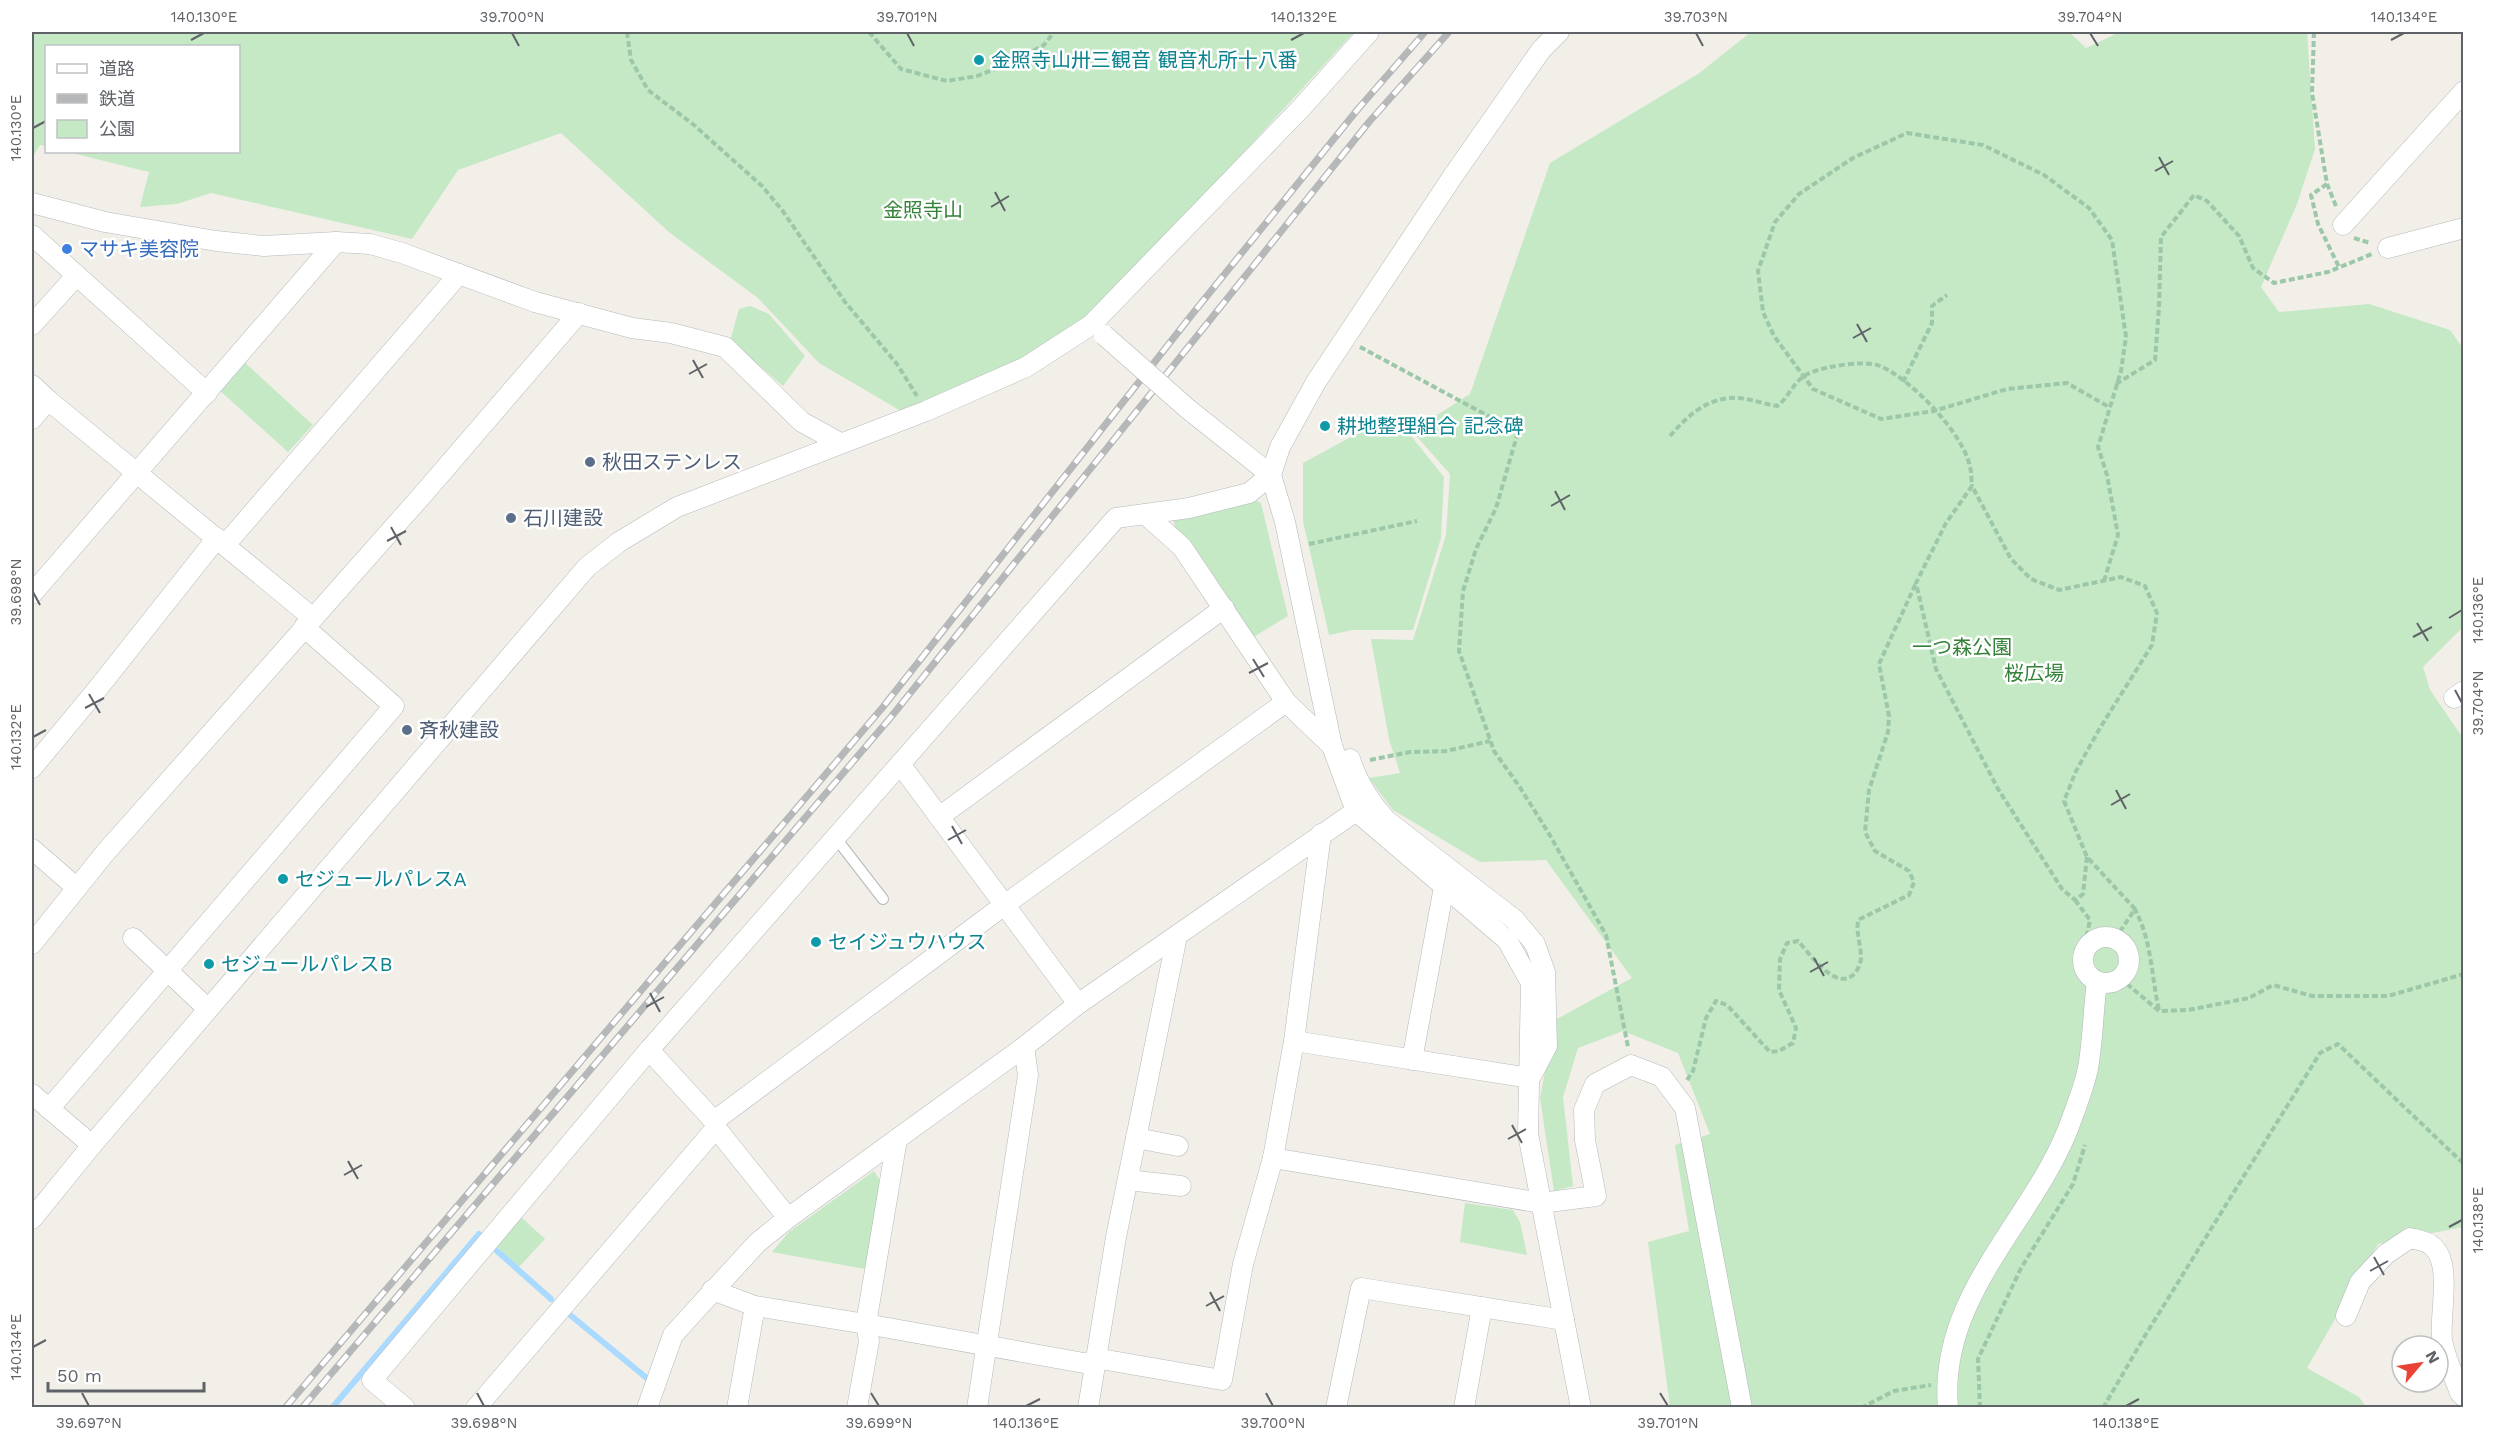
<svg xmlns="http://www.w3.org/2000/svg" width="2495" height="1439" font-family="'Work Sans','Noto Sans JP',sans-serif">
<style>
.green{fill:#c5e8c5}
.lines{fill:none;stroke-linecap:round;stroke-linejoin:round}
.stream{stroke:#aadaff;stroke-width:6}
.service-casing{stroke:#b5b8bc;stroke-width:12}
.minor-casing{stroke:#b5b8bc;stroke-width:21}
.path{stroke:#9cc7a9;stroke-width:4;stroke-dasharray:6 3;stroke-linecap:butt}
.service{stroke:#fff;stroke-width:10}
.minor{stroke:#fff;stroke-width:20}
.rail-casing{stroke:#b6b7b8;stroke-width:7}
.rail{stroke:#fff;stroke-width:4.5;stroke-dasharray:14;stroke-linecap:butt}
.minor-bridge-casing{stroke:#b5b8bc;stroke-width:21;stroke-linecap:butt}
.minor-bridge{stroke:#fff;stroke-width:20}
.ticks{fill:none;stroke:#5f6368;stroke-width:2}
.culture-dot{fill:#0f9aa8;stroke:#fff;stroke-width:2}
.shop-dot{fill:#3f7fe0;stroke:#fff;stroke-width:2}
.service-dot{fill:#5c6f8a;stroke:#fff;stroke-width:2}
.labels{text-anchor:middle;dominant-baseline:central;stroke-width:5;stroke-linejoin:round;paint-order:stroke}
.culture-label{font-size:20px;fill:#0d838f;stroke:#fff;text-anchor:start}
.park-label{font-size:20px;fill:#348238;stroke:#fff}
.shop-label{font-size:20px;fill:#366cbe;stroke:#fff;text-anchor:start}
.service-label{font-size:20px;fill:#4e5e75;stroke:#fff;text-anchor:start}
.neatline{fill:none;stroke:#5f6368;stroke-width:2}
.ticks-label{font-size:15px;text-anchor:middle;fill:#5f6368}
</style>
<rect width="100%" height="100%" fill="#f1efe8"/>
<g class="green">
<path d="M32,32H1354L1235,162L1053,355L901,411L819,363L758,298L670,233L561,133L458,170L412,239L211,193L177,204L140,207L149,172L68,152H238V46H46V146L40,145L32,158Z"/>
<path d="M1751,32H2069L2086,48L2120,32H2307L2315,149L2297,204L2261,287L2279,312L2369,304L2450,330L2464,350L2463,627L2423,667L2430,690L2463,738V1227L2378,1244L2307,1368L2359,1397L2366,1407H1670L1648,1242L1689,1231L1675,1145L1710,1134L1678,1053L1623,1031L1578,1048L1563,1097L1573,1186L1554,1191L1540,1098L1555,1020L1632,978L1546,860L1480,862L1393,810L1369,778L1400,773L1389,739L1371,639L1413,640L1446,535L1450,474L1412,431L1470,394L1550,163L1698,74Z"/>
<path d="M750,306L769,314L805,356L783,386L730,341L739,309Z"/>
<path d="M242,360L313,425L288,452L217,388Z"/>
<path d="M1362,431L1411,436L1444,477L1441,538L1413,630H1352L1329,635L1303,521V463Z"/>
<path d="M1255,500L1261,503L1288,616L1252,638L1176,529L1173,519Z"/>
<path d="M874,1171L882,1184L865,1269L772,1252L789,1232Z"/>
<path d="M1465,1203L1513,1210L1520,1222L1527,1255L1460,1242Z"/>
<path d="M521,1217L545,1239L519,1267L495,1245Z"/>
</g>
<g class="lines">
<g class="stream">
<path d="M497,1251L551,1299"/>
<path d="M569,1314L649,1380"/>
<path d="M332,1408L479,1234"/>
</g>
<g class="service-casing">
<path id="service" d="M835,837L883,899"/>
</g>
<g class="minor-casing">
<g id="minor">
<path d="M1559,32L1541,50L1453,176L1316,382L1280,447L1271,475L1285,522L1332,746L1356,811L1507,940L1531,983L1528,1134L1581,1408"/>
<path d="M32,203L105,222L216,241L264,246L336,242L370,244L402,253L535,302L632,328L671,333L725,347L802,422L840,443"/>
<path d="M2343,225L2464,91"/>
<path d="M32,235L207,393"/>
<path d="M2388,248L2464,228"/>
<path d="M32,325L76,276"/>
<path d="M32,385L48,400"/>
<path d="M32,419L48,400L313,618"/>
<path d="M1145,514L1182,547L1286,702L1332,746"/>
<path d="M225,545L459,274"/>
<path d="M32,594L336,242"/>
<path d="M2454,698L2464,691"/>
<path d="M900,764L1078,1004"/>
<path d="M32,768L95,692L217,538"/>
<path d="M939,817L1224,608"/>
<path d="M32,849L77,888"/>
<circle cx="2106" cy="960" r="23"/>
<path d="M133,938L208,1009"/>
<path d="M32,944L105,853L425,492L579,313"/>
<path d="M1294,1041L1530,1078L1547,1046L1545,972L1535,944L1515,920L1386,820C1370,802 1357,782 1350,759"/>
<path d="M649,1050L714,1121L716,1128L788,1218"/>
<path d="M1412,1060L1444,887"/>
<path d="M32,1094L92,1145"/>
<path d="M49,1109L394,706L304,627"/>
<path d="M714,1121L1003,906L1286,702"/>
<path d="M1136,1138L1178,1146"/>
<path d="M1273,1158L1541,1203L1596,1196L1585,1140L1584,1110L1595,1084L1631,1065L1662,1077L1685,1108L1742,1408"/>
<path d="M1128,1180L1181,1186"/>
<path d="M32,1219L92,1145L587,567L619,542L677,507L926,411L1026,367L1091,325L1303,106L1369,32"/>
<path d="M712,1290L755,1306L866,1324L1095,1365"/>
<path d="M2346,1316L2360,1282L2386,1254L2410,1238C2417,1240 2427,1241 2432,1246C2453,1262 2439,1316 2442,1340C2445,1358 2454,1376 2460,1393L2464,1397"/>
<path d="M1095,1358L1222,1380L1243,1264L1273,1158L1294,1041L1321,834"/>
<path d="M405,1408L372,1380L649,1050L1116,518L1189,508L1249,493L1271,475L1188,409"/>
<path d="M476,1408L716,1128"/>
<path d="M647,1408L673,1335L757,1243L788,1218L1024,1047L1078,1004L1356,811"/>
<path d="M737,1408L755,1306"/>
<path d="M857,1408L869,1341L866,1324L897,1139"/>
<path d="M977,1408L1028,1075L1024,1047"/>
<path d="M1088,1408L1116,1237L1177,936"/>
<path d="M1336,1408L1361,1288L1564,1320"/>
<path d="M1464,1408L1482,1307"/>
<path d="M1948,1408C1938,1297 2030,1224 2068,1129C2075,1110 2084,1088 2088,1068C2093,1040 2093,1011 2097,982"/>
</g>
</g>
<g class="path">
<path d="M627,32L631,60L648,90L694,125L762,186L782,210L845,302L897,364L917,396"/>
<path d="M869,32L901,69L947,81L977,76L1015,61L1044,45L1054,32"/>
<path d="M2314,32L2312,93L2327,184L2336,206"/>
<path d="M2327,184L2311,195L2318,224L2339,267"/>
<path d="M2354,238L2370,243"/>
<path d="M1360,347L1518,432L1496,508L1476,549L1463,591L1459,651L1494,751L1519,786L1548,832L1606,935L1628,1047"/>
<path d="M1903,382L1932,323V306L1947,295"/>
<path d="M2116,384L2155,360L2159,307L2161,237L2194,195L2207,201L2239,236L2253,268L2274,283L2328,272L2372,254"/>
<path d="M1670,436C1688,415 1709,396 1739,398C1751,399 1764,404 1777,406C1791,396 1793,379 1812,372C1827,366 1865,360 1880,366C1911,379 1964,434 1970,467C1972,473 1971,480 1972,486"/>
<path d="M1309,544L1417,521"/>
<path d="M2104,581L2118,535L2107,475L2098,447L2121,371L2126,337L2112,240L2089,208L2044,175L1983,145L1907,133L1853,158L1799,194L1775,222L1758,271L1763,312L1774,336L1813,389L1881,419L1934,411L2007,389L2067,383L2109,407"/>
<path d="M1370,760L1410,752L1446,751L1490,741"/>
<path d="M2087,857L2083,894L2075,900L2062,889L1998,789L1936,669L1916,583L1946,523L1972,486L2011,559L2031,579L2059,590L2121,577L2145,586L2157,613L2152,645L2100,728L2076,771L2064,801L2087,857L2135,909L2115,939"/>
<path d="M2075,900L2090,920L2083,954"/>
<path d="M2134,908C2152,939 2151,976 2159,1010"/>
<path d="M2120,978L2159,1011L2188,1010L2249,998L2273,985L2312,996H2388L2464,974"/>
<path d="M1687,1080L1693,1071L1706,1018L1716,1001L1727,1005L1770,1052L1779,1051L1793,1043L1796,1028L1779,990L1780,959L1787,943L1798,941C1809,953 1835,991 1853,975C1857,972 1861,963 1861,958C1861,945 1856,934 1858,920L1909,895L1914,882L1909,871L1875,851L1865,832L1869,790L1888,732L1889,716L1879,664L1916,583"/>
<path d="M1861,1408L1894,1391L1931,1385"/>
<path d="M1980,1408L1978,1359L2021,1268L2073,1184L2085,1145"/>
<path d="M2103,1408L2146,1334L2320,1053L2338,1044L2464,1164"/>
</g>
<use href="#service" class="service"/>
<use href="#minor" class="minor"/>
<g class="rail-casing">
<g id="rail">
<path d="M285,1408L883,707L1194,312L1358,109L1425,32"/>
<path d="M302,1408L891,717L1369,122L1449,32"/>
</g>
</g>
<use href="#rail" class="rail"/>
<g class="minor-bridge-casing">
<path id="minor-bridge" d="M1104,335L1188,409"/>
</g>
<use href="#minor-bridge" class="minor-bridge"/>
</g>
<path class="ticks" d="M512,33L519,46M907,33L914,46M1696,33L1703,46M2090,33L2098,46M191,40L204,33M1291,40L1304,33M2391,40L2404,33M33,128L46,121M2159,157L2169,175M2155,171L2173,161M995,192L1005,211M991,207L1009,196M1857,324L1867,342M1853,338L1871,328M693,360L703,378M689,374L707,364M1555,491L1565,510M1551,506L1570,495M391,527L401,545M387,541L406,531M33,592L40,605M2449,618L2462,610M2417,623L2428,641M2413,637L2432,627M1253,659L1264,677M1249,673L1268,663M2455,690L2462,703M89,694L100,713M85,708L104,698M33,737L46,730M2116,790L2126,809M2111,805L2130,794M952,826L962,844M948,840L966,830M1814,958L1824,976M1810,972L1828,962M650,993L660,1012M646,1007L664,997M1512,1125L1522,1143M1508,1139L1526,1129M348,1161L358,1179M344,1175L362,1165M2449,1227L2462,1220M2374,1257L2384,1275M2370,1271L2388,1261M1210,1292L1220,1311M1206,1306L1224,1296M33,1347L46,1340M82,1393L89,1406M477,1393L484,1406M871,1393L879,1406M1266,1393L1273,1406M1660,1393L1668,1406M1026,1406L1040,1399M2126,1406L2139,1399"/>
<g class="culture-dot">
<circle cx="979" cy="60" r="6"/>
<circle cx="1325" cy="426" r="6"/>
<circle cx="283" cy="879" r="6"/>
<circle cx="816" cy="942" r="6"/>
<circle cx="209" cy="964" r="6"/>
</g>
<circle class="shop-dot" cx="67" cy="249" r="6"/>
<g class="service-dot">
<circle cx="590" cy="462" r="6"/>
<circle cx="511" cy="518" r="6"/>
<circle cx="407" cy="730" r="6"/>
</g>
<g class="labels">
<g class="culture-label">
<text x="991" y="60">金照寺山卅三観音 観音札所十八番</text>
<text x="1337" y="426">耕地整理組合 記念碑</text>
<text x="295" y="879">セジュールパレスA</text>
<text x="828" y="942">セイジュウハウス</text>
<text x="221" y="964">セジュールパレスB</text>
</g>
<g class="park-label">
<text x="923" y="210">金照寺山</text>
<text x="1962" y="647">一つ森公園</text>
<text x="2034" y="673">桜広場</text>
</g>
<g class="shop-label">
<text x="79" y="249">マサキ美容院</text>
</g>
<g class="service-label">
<text x="602" y="462">秋田ステンレス</text>
<text x="523" y="518">石川建設</text>
<text x="419" y="730">斉秋建設</text>
</g>
</g>
<rect width="2495" height="1439" fill="none" stroke="#ffffff" stroke-width="66"/>
<rect x="45" y="45" width="195" height="108" fill="#ffffff" stroke="#bfc1c3" stroke-width="1.5"/>
<rect x="57" y="64" width="30" height="9" fill="#ffffff" stroke="#bfc1c3" stroke-width="1.5"/>
<text x="99" y="75" font-size="18" fill="#5f6368">道路</text>
<rect x="57" y="94" width="30" height="9" fill="#b6b7b8" stroke="#bfc1c3" stroke-width="1.5"/>
<text x="99" y="105" font-size="18" fill="#5f6368">鉄道</text>
<rect x="57" y="120" width="30" height="18" fill="#c5e8c5" stroke="#bfc1c3" stroke-width="1.5"/>
<text x="99" y="135" font-size="18" fill="#5f6368">公園</text>
<g transform="translate(2420 1364) rotate(61)"><circle r="28" fill="#ffffff" stroke="#bfc1c3" stroke-width="1.5"/>
<path d="M0-4.5L10 22L0 15L-10 22Z" fill="#ea4335"/>
<text y="-9" font-size="16" font-weight="bold" text-anchor="middle" fill="#5f6368">N</text>
</g>
<path d="M48 1382v9h156v-9" fill="none" stroke="#5f6368" stroke-width="3"/>
<text x="57" y="1382" font-size="18" fill="#5f6368" stroke="#ffffff" stroke-width="4.5" paint-order="stroke">50 m</text>
<rect x="33" y="33" width="2429" height="1373" class="neatline"/>
<g class="ticks-label">
<text x="204" y="22">140.130°E</text>
<text x="512" y="22">39.700°N</text>
<text x="907" y="22">39.701°N</text>
<text x="1304" y="22">140.132°E</text>
<text x="1696" y="22">39.703°N</text>
<text x="2090" y="22">39.704°N</text>
<text x="2404" y="22">140.134°E</text>
<text transform="translate(16 128) rotate(-90)" y="5">140.130°E</text>
<text transform="translate(16 592) rotate(-90)" y="5">39.698°N</text>
<text transform="translate(2478 610) rotate(-90)" y="5">140.136°E</text>
<text transform="translate(2478 703) rotate(-90)" y="5">39.704°N</text>
<text transform="translate(16 737) rotate(-90)" y="5">140.132°E</text>
<text transform="translate(2478 1220) rotate(-90)" y="5">140.138°E</text>
<text transform="translate(16 1347) rotate(-90)" y="5">140.134°E</text>
<text x="89" y="1428">39.697°N</text>
<text x="484" y="1428">39.698°N</text>
<text x="879" y="1428">39.699°N</text>
<text x="1026" y="1428">140.136°E</text>
<text x="1273" y="1428">39.700°N</text>
<text x="1668" y="1428">39.701°N</text>
<text x="2126" y="1428">140.138°E</text>
</g>
</svg>
